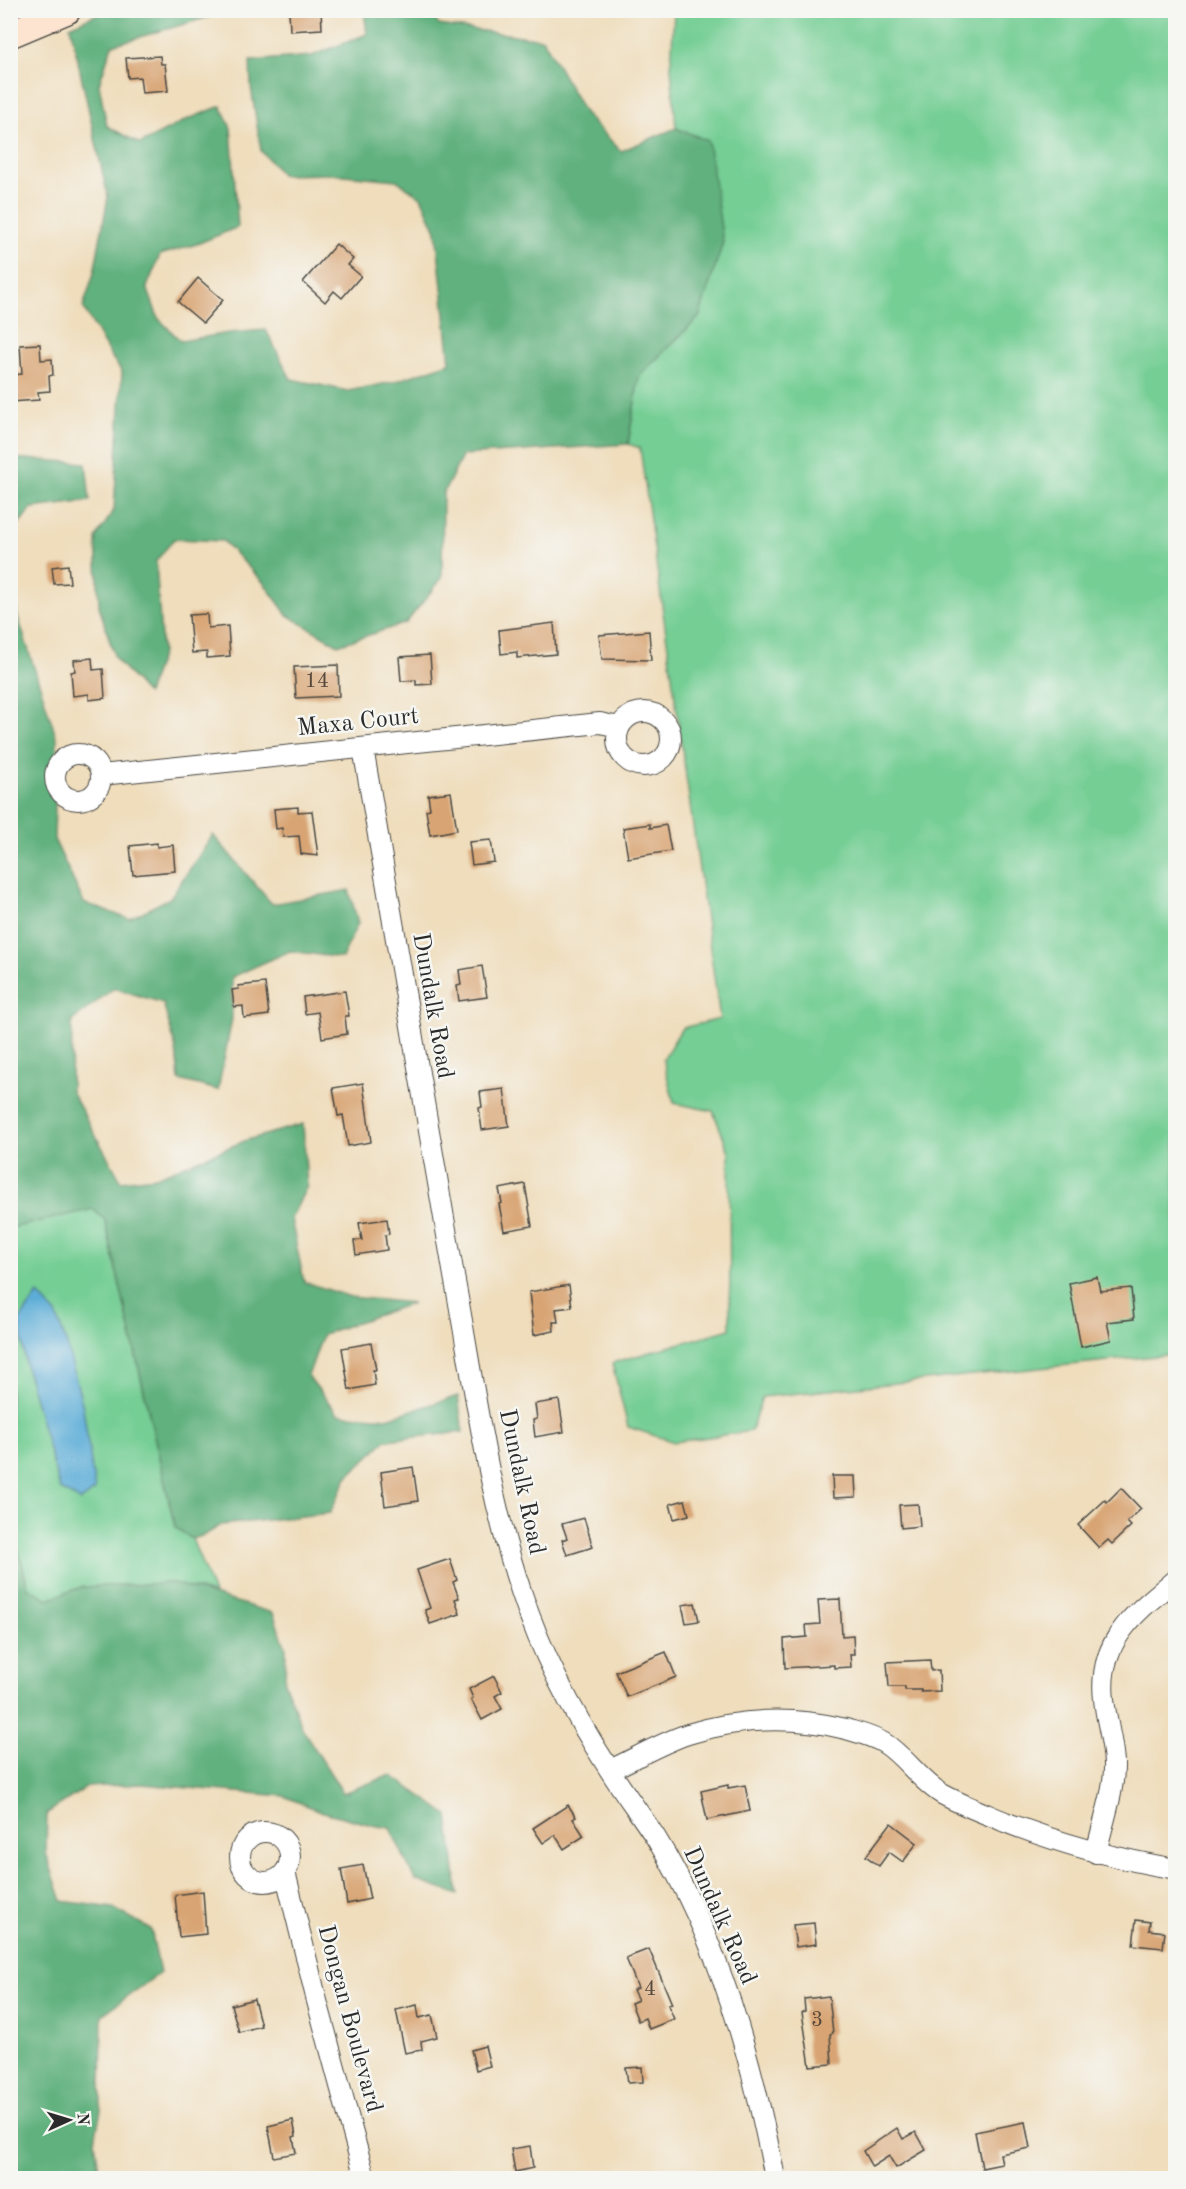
<svg xmlns="http://www.w3.org/2000/svg" width="1186" height="2189" font-family="'Old Standard TT',serif">
<style>
.green{fill:#75ce94;stroke:#507c60;stroke-width:1.5}
.forest{fill:#60b17e;stroke:#466e54;stroke-width:1.5}
.water{fill:#5dadd8;stroke:#446c82;stroke-width:1.5}
.building{fill:#d8a473}
.lines{fill:none;stroke-linecap:round;stroke-linejoin:round}
.street-casing{stroke:#484641;stroke-width:22}
.secondary-casing{stroke:#484641;stroke-width:30}
.street{stroke:#fff;stroke-width:20}
.secondary{stroke:#fde4d1;stroke-width:27}
.labels{text-anchor:middle;dominant-baseline:central;stroke-width:5;stroke-linejoin:round;paint-order:stroke}
.number-label{font-size:21px;fill:#56493d}
.street-label{font-size:24px;fill:#2b2b2b;stroke:#f6f6f2}
</style>
<rect width="100%" height="100%" fill="#f6f6f2"/>
<filter id="ink" filterUnits="userSpaceOnUse"><feTurbulence type="fractalNoise" baseFrequency=".0167" numOctaves="2"/><feDisplacementMap in="SourceGraphic" scale="12" xChannelSelector="R" yChannelSelector="G"/><feConvolveMatrix kernelMatrix="1 2 1 2 8 2 1 2 1" color-interpolation-filters="sRGB"/></filter>
<filter id="wash" filterUnits="userSpaceOnUse"><feTurbulence type="fractalNoise" baseFrequency=".008" numOctaves="4" result="noise"/><feDisplacementMap in="SourceGraphic" scale="24" xChannelSelector="R" yChannelSelector="G"/><feGaussianBlur stdDeviation="1.35" result="paint"/><feColorMatrix in="noise" values="0 0 0 0 0 0 0 0 0 0 0 0 0 0 0 0 0 1.4 0 .05"/><feComposite in="paint" operator="in"/></filter>
<g filter="url(#wash)">
<rect width="100%" height="100%" fill="#efddbc"/>
<g class="green">
<path d="M674,11H1175V1354L762,1397L751,1431L674,1442L628,1427L612,1363L730,1329L729,1152L713,1111L674,1103L663,1059L682,1028L720,1019L640,448L628,444L639,376L699,317L708,141L676,128L671,67Z"/>
<path d="M93,1209L105,1220L175,1527L192,1539L214,1594L173,1583L82,1587L48,1599L28,1588L10,1515V1228Z"/>
</g>
<g class="forest">
<path d="M106,10L209,11V17L112,45L99,84L107,126L140,144L186,120L221,106L231,128L238,227L197,244L160,255L147,287L158,318L181,341L229,333L266,330L291,379L348,391L393,382L450,363L436,231L421,197L396,180L333,174L282,175L261,151L251,87L250,61L312,56L367,34L364,11H428L439,25L543,39L585,114L621,151L676,128L708,141L723,242L699,317L639,376L628,444L463,455L443,494L442,578L406,623L338,645L287,615L264,583L223,541L174,539L156,561L162,653L147,694L115,658L99,606L96,538L114,510L122,372L109,353L83,307L94,273L108,197L70,26Z"/>
<path d="M10,458L86,463L90,501L32,508L16,527L17,614L57,739L54,839L84,903L129,919L170,898L213,835L272,904L349,890L358,923L342,958L290,951L232,977V1019L218,1090L179,1080L176,1049L163,1003L114,988L72,1021L71,1091L121,1181L156,1177L247,1140L303,1124L307,1186L291,1219L304,1282L351,1297L413,1303L323,1334L308,1376L338,1414L387,1418L458,1396L463,1432L386,1440L347,1477L330,1513L221,1525L205,1535L192,1539L175,1527L105,1220L93,1209L11,1228Z"/>
<path d="M10,1515L28,1588L48,1599L82,1587L173,1583L273,1613L286,1648L285,1684L303,1730L343,1793L391,1775L448,1815L458,1895L415,1880L390,1828L372,1825L320,1811L284,1796L141,1784L87,1787L47,1813L46,1853L62,1901L113,1908L151,1929L160,1973L102,2015L101,2110L95,2140L100,2178H18L11,2126Z"/>
</g>
<path class="water" d="M38,1294L56,1314L67,1345L83,1407L95,1490L81,1501L60,1489L26,1367L19,1321Z"/>
<g id="blocks">
<g class="building">
<path d="M289,10H321L322,29L290,31Z"/>
<path d="M160,56L161,64H165L168,91L142,93L140,77L128,78L126,58Z"/>
<path d="M336,244L353,259L348,265L361,276L342,298L334,291L325,302L303,282Z"/>
<path d="M198,278L223,300L203,323L178,302Z"/>
<path d="M40,344L41,360L52,359L53,375L49,376L50,391L38,392L39,400L10,402V375L22,374L20,345Z"/>
<path d="M68,565L70,583L54,584L52,567Z"/>
<path d="M207,614L208,628L228,626L230,656L207,658V652L192,653L189,615Z"/>
<path d="M554,623L556,654L517,658V652L501,654L499,630Z"/>
<path d="M649,631L651,660L602,659L599,635Z"/>
<path d="M430,655L432,684L416,685V680L401,681L399,657Z"/>
<path d="M92,658L93,670L103,669L105,698L89,700V694L73,696L71,672L75,671L74,660Z"/>
<path d="M338,665L339,696L296,698L294,667Z"/>
<path d="M451,792L457,830L430,835L426,810L430,809L428,795Z"/>
<path d="M298,807V812L312,811L318,856L301,854L299,836L283,837L282,828L276,829L274,809Z"/>
<path d="M650,824V828L666,825L671,851L628,858L623,828Z"/>
<path d="M491,840L494,862L472,865L469,842Z"/>
<path d="M157,843V847L173,845L175,871L133,875L130,846Z"/>
<path d="M482,966L487,997L459,1001L457,986L461,985L459,970Z"/>
<path d="M265,983L269,1015L244,1018L243,1006L234,1007L232,990L239,989L238,986Z"/>
<path d="M345,991L349,1016H345L347,1034L322,1038L318,1012L305,1014L303,997Z"/>
<path d="M363,1083L371,1142L348,1146L343,1115L338,1116L333,1088Z"/>
<path d="M504,1089L509,1126L482,1130L479,1108L482,1107L480,1092Z"/>
<path d="M525,1184L532,1226L504,1231L499,1204L502,1203L499,1189Z"/>
<path d="M387,1219L389,1234L385,1235L387,1250L356,1255L354,1241L362,1240L359,1223Z"/>
<path d="M1097,1277L1100,1291L1131,1288L1134,1319L1107,1322L1111,1340L1081,1347L1069,1283Z"/>
<path d="M569,1285L572,1307L556,1309L558,1322H553L554,1331L534,1335L529,1292Z"/>
<path d="M371,1343L376,1370H373L375,1385L349,1390L342,1348Z"/>
<path d="M559,1400L564,1432L535,1437L533,1420L537,1419L535,1404Z"/>
<path d="M413,1467L418,1501L385,1506L381,1472Z"/>
<path d="M832,1476H855L856,1497L833,1498Z"/>
<path d="M1121,1488L1141,1509L1127,1522L1131,1526L1112,1544L1108,1540L1099,1548L1078,1525L1105,1500L1107,1502Z"/>
<path d="M685,1500L689,1515L674,1519L670,1504Z"/>
<path d="M918,1504L920,1526L901,1528L899,1505Z"/>
<path d="M584,1518L593,1547L567,1555L562,1540L567,1538L562,1524Z"/>
<path d="M450,1559L457,1580L453,1582L459,1598L455,1599L460,1614L430,1624L425,1610L430,1608L417,1570Z"/>
<path d="M840,1599L842,1636L853,1635L854,1654H850L851,1667L834,1668V1665L785,1668L784,1639L807,1637L806,1625L820,1624L818,1600Z"/>
<path d="M695,1603L699,1621L686,1623L682,1605Z"/>
<path d="M666,1652L676,1677L627,1697L616,1672Z"/>
<path d="M930,1660L931,1671L939,1670L940,1691L921,1692V1690H905V1687H889L887,1662Z"/>
<path d="M494,1676L502,1692L495,1696L502,1709L482,1720L471,1699L473,1698L469,1689Z"/>
<path d="M728,1785V1788L745,1785L750,1811L707,1820L701,1791Z"/>
<path d="M568,1805L576,1817L573,1819L584,1836L564,1849L555,1835L543,1843L533,1828Z"/>
<path d="M891,1823L917,1843L903,1862L889,1852L879,1866L866,1856Z"/>
<path d="M363,1865L370,1899L347,1904L341,1869Z"/>
<path d="M203,1891L206,1934L179,1937L175,1895Z"/>
<path d="M1136,1920L1150,1922L1149,1930L1165,1932L1163,1948L1133,1945Z"/>
<path d="M814,1923L816,1944L796,1947L793,1925Z"/>
<path d="M649,1949L672,2004L668,2005L674,2019L649,2029L645,2018L638,2021L631,2003L638,2000L633,1990L638,1988L626,1958Z"/>
<path d="M829,1996L833,2033L830,2034L832,2064L810,2066L802,2012L805,2011L804,1999Z"/>
<path d="M254,1999L261,2026L239,2032L231,2005Z"/>
<path d="M417,2005L419,2018L432,2015L437,2037L421,2041L422,2050L405,2053L396,2010Z"/>
<path d="M485,2046L490,2066L476,2070L471,2050Z"/>
<path d="M642,2067L643,2082L628,2083L626,2068Z"/>
<path d="M293,2120L296,2136L293,2137L296,2153L274,2157L268,2126Z"/>
<path d="M1025,2122L1030,2148L1000,2154L1002,2164L982,2168L975,2132Z"/>
<path d="M897,2128L903,2139L916,2132L926,2150L896,2168L889,2156L872,2167L863,2151Z"/>
<path d="M530,2146L533,2168L515,2172L511,2149Z"/>
</g>
</g>
</g>
<g filter="url(#ink)">
<use href="#blocks" fill-opacity="0" stroke="#484641" stroke-width="1.5"/>
<g class="lines">
<g class="street-casing">
<g id="street">
<circle cx="644" cy="739" r="27"/>
<path d="M363,748C393,924 423,1100 454,1276C474,1383 487,1492 522,1594C542,1655 574,1715 609,1769C624,1793 641,1815 656,1838C720,1943 752,2059 775,2178"/>
<circle cx="78" cy="777" r="23"/>
<path d="M101,775L600,723L619,727"/>
<path d="M610,1770C636,1758 661,1743 688,1734C739,1718 794,1716 846,1729C859,1733 872,1736 884,1743C905,1756 919,1780 942,1794C962,1805 984,1813 1005,1822C1061,1844 1116,1859 1176,1869"/>
<circle cx="265" cy="1857" r="25"/>
<path d="M1096,1853C1102,1825 1115,1791 1114,1763C1113,1741 1106,1721 1104,1699C1097,1641 1136,1612 1176,1579"/>
<path d="M285,1872L317,2001L365,2178"/>
</g>
</g>
<g class="secondary-casing">
<path id="secondary" d="M10,34L67,10"/>
</g>
<use href="#street" class="street"/>
<use href="#secondary" class="secondary"/>
</g>
</g>
<g class="labels">
<g class="number-label">
<text x="317" y="681">14</text>
<text x="650" y="1989">4</text>
<text x="817" y="2020">3</text>
</g>
<g class="street-label">
<text transform="translate(358 723) rotate(-6)">Maxa Court</text>
<text transform="translate(432 1006) rotate(80)">Dundalk Road</text>
<text transform="translate(521 1482) rotate(78)">Dundalk Road</text>
<text transform="translate(719 1916) rotate(66)">Dundalk Road</text>
<text transform="translate(349 2019) rotate(75)">Dongan Boulevard</text>
</g>
</g>
<rect width="1186" height="2189" fill="none" stroke="#f6f6f2" stroke-width="36"/>
<g transform="translate(69 2120) rotate(86)" stroke="#f6f6f2" stroke-width="4.5" paint-order="stroke">
<path d="M0-4.5L10 22L0 15L-10 22Z" fill="#2b2b2b"/>
<text y="-9" font-size="16" font-weight="bold" text-anchor="middle" fill="#2b2b2b">N</text>
</g>
</svg>
